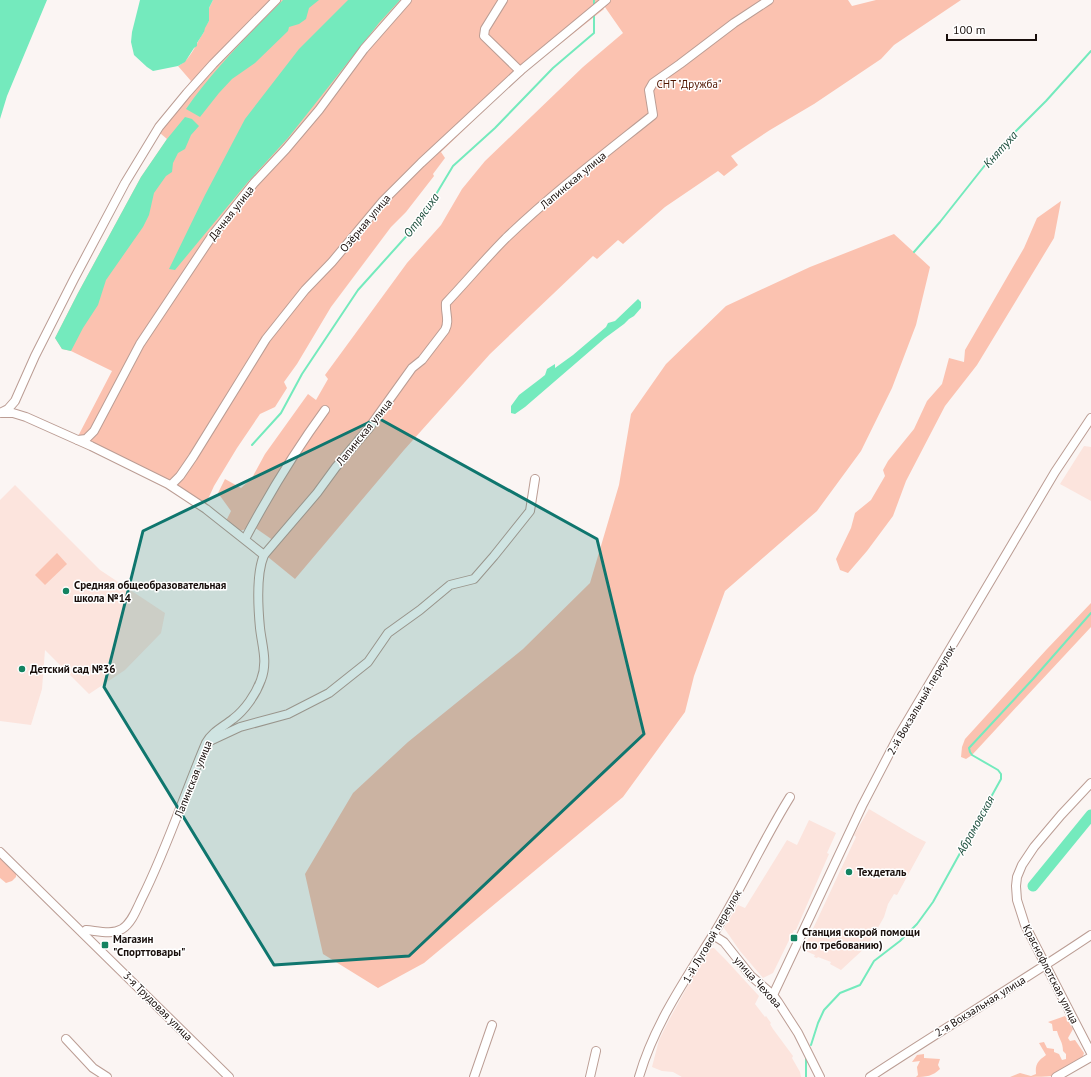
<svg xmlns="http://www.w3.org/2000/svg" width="1091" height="1077" font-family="'PT Sans',sans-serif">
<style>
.built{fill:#fce4dd}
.green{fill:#fbc2b0}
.water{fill:#74eabd}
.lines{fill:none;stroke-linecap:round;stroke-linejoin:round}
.stream{stroke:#74eabd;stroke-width:2}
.river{stroke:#74eabd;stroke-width:11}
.minor-casing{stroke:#bb9d94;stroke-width:10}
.minor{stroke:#fff;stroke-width:8}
.marked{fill:#0f766e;fill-opacity:0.2;stroke:#0f766e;stroke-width:3;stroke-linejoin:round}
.poi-dot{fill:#138361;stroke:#fff;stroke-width:1.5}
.labels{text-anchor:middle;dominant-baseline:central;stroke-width:3;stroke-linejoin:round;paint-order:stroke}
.park-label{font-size:11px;fill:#501500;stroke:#fff}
.street-label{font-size:11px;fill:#180e0b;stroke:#fff}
.poi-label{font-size:11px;font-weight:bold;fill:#180e0b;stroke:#fff;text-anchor:start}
.water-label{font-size:12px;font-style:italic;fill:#1a4c3a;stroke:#fff}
</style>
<rect width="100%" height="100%" fill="#fbf5f3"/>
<g class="built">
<path d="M1084,446L1091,447V501L1060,484Z"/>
<path d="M15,485L100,570L165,613L161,633L125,670L89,694L45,650L42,689L31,725L0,721V500Z"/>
<path d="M869,809L916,837L926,842L897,895L894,894L888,904L884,917L868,945L841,970L830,964L831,962L818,957L817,958L814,957L815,955L803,950L856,837L854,835Z"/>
<path d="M809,820L836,833L827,853L829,854L796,930H794L773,973L763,978L740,951L724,928L738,905L745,908L787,840L797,845Z"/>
<path d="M711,948H714L725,959L759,996L755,1004L765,1017L766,1016L771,1023L770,1024L773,1029L793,1056L792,1058L800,1072L801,1077H682L673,1072L662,1071L652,1067L659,1040L669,1020L702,960Z"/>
</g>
<g class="green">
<path d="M213,0H598L604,9L520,76L441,152L445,158L433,174L434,176L406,212L391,227L331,307L297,364L284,382L287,388L275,407L260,414L237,448L214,486L203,510L171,488L75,442L112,371L71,351L62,349L55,338L78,293L141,177L167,139L154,128L191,81L178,66C191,60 196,43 204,32V28L209,21V8Z"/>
<path d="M600,0H848L852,6L876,0H961L894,45L881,59L814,104L770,130L731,156L738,165L724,176L718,171L665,207L623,244L618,240L597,259L593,256L490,354L404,450L295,579L268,557L277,543L251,525L249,528L240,531L226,521L231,511L218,493L225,479L241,488L252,478L265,454L308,394L316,400L328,379L325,375L407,263L441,225L462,189L485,161L583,67L623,33Z"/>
<path d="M1061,201L1054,238L977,365L945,406L906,481L893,516L867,551L848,573L840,570L836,559L851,528L855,513L871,500L885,476L883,470L888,461L914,429L927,401L942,384L949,358L964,362L965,350L1024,248L1037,218Z"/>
<path d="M894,234L930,267L916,325L892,388L861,451L817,511L725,591L694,676L685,712L623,797L424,963L378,988L323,954L305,874L353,793L408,742L523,649L590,583L619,485L631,414L666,364L726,306L810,267Z"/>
<path d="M57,553L67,564L45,585L35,575Z"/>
<path d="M1091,603V627L1009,715L972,755L966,759L961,757L962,747L965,739L1047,649Z"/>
<path d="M0,858L16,872V877L12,881L6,883L0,878Z"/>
<path d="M1065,1016L1073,1029L1068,1038L1070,1041L1075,1040L1084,1053L1082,1059C1070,1061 1063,1071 1052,1076C1045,1077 1019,1077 1010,1077L1020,1073L1031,1076L1036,1074C1035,1064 1038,1061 1046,1055L1039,1043L1044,1042L1047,1048L1054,1049V1052L1059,1054L1062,1060L1066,1059V1054L1063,1051C1063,1042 1059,1039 1057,1031H1053L1052,1024L1048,1022Z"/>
<path d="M924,1054V1058L940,1059L938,1065L940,1069C933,1076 926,1077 916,1077L918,1075L917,1067L920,1061L912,1062L917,1055Z"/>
</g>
<g class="water">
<path d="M0,0H47L7,96L0,119Z"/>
<path d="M140,0H213L209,8V21L205,28L204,32L197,43V46L194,48L185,62L178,66L153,71L147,67L134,55L131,42L132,32Z"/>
<path d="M283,0H319L309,8L306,19L299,24L289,27L288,31L255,63L232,79L219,93L200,117L186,109C213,70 250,33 283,0Z"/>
<path d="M348,0H400L379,23L288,138L247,183L175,270L169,269L205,195L245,119L299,49Z"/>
<path d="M185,117L192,119L199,126L191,135L185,149L178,153L173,163L172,172L166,176L154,193L149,215L143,227L106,280L98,305L83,328L71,351L62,349L55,338L78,293L141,177L167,139Z"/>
<path d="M638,299L641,302V308L634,316L629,319L624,324L605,338L525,407L515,414L511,413V406L519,395L540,379L545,375L547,369L555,364V368L573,355L606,327L608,323L615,321Z"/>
</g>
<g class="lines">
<g class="stream">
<path d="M594,0V7"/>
<path d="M914,252L940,222L997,150L1046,101L1091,51"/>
<path d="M252,445L281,413L302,374L358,290L420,221L453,166L495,128L553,68L594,33V13"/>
<path d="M811,1045L818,1023L824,1010L840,993L860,985L874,961L900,941L917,924L933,902L1001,779V774L998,770L972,755L970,752L969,748L1033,679L1091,613"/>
<path d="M806,1077V1058"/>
</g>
<path class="river" d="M1033,886L1091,815"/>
<g class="minor-casing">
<g id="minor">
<path d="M503,0L485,29L484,36L520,71"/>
<path d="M0,413L8,409L15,401L35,356L74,279L125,183L159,127L187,93L213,64L276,0"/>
<path d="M2,413H13L26,417L91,446L168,484L206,509L264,555"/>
<path d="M78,440L86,439L94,431L140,344L212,236L254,183L286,149L319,110L364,49L407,0"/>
<path d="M171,485L180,476L193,457L266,339L305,290L332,262L383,201L421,163L520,71L606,0"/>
<path d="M245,539C269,494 295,451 325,410"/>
<path d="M210,741L240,727L288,714L329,693L368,662L388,633L420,610L450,585L474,579L494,556L530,511L535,479"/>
<path d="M1091,783L1061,815L1034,847L1022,865L1017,877L1016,886L1017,900L1025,925L1091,1053"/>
<path d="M0,852L229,1077"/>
<path d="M83,933L86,930C98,931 112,935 122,929C132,923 137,908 142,898C167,848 184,795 206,743C212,732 223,727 233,719C245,710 256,694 261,680C268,662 262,646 260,628C258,607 256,574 264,555L317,493L336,467L369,428L412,368L422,360L445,330C450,321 445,313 446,303C466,282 485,259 506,238C552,194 603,155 653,115L649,90L653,83L680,64L734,23L769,0"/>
<path d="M713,935L724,942L751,976L773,995L778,1002L798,1033L820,1077"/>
<path d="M773,995L862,806L899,735L1055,472L1091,418"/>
<path d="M66,1039L93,1068L107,1077"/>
<path d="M474,1077L492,1025"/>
<path d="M590,1077L596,1051"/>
<path d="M639,1077C654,1025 685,980 713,935C741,890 762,842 790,797"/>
<path d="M870,1077C943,1029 1018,984 1091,935"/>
<path d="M1056,1077L1091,1057"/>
</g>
</g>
<use href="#minor" class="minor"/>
</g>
<path class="marked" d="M378,418L597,539L644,734L409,956L274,965L104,687L143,531Z"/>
<g class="poi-dot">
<circle cx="66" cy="591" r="4"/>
<circle cx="22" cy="669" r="4"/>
<circle cx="849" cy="872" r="4"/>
<rect x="790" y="934" width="8" height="8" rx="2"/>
<rect x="101" y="941" width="8" height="8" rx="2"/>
</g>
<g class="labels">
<g class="park-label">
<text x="689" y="84">СНТ "Дружба"</text>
</g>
<g class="street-label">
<text transform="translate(573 180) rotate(-40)">Лапинская улица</text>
<text transform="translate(231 213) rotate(-52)">Дачная улица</text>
<text transform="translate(365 223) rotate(-50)">Озёрная улица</text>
<text transform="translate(364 432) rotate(-51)">Лапинская улица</text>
<text transform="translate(921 700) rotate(-60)">2-й Вокзальный переулок</text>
<text transform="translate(193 779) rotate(-68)">Лапинская улица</text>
<text transform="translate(712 936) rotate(-60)">1-й Луговой переулок</text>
<text transform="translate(1051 974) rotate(63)">Краснофлотская улица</text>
<text transform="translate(758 982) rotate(48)">улица Чехова</text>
<text transform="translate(158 1006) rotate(45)">3-я Трудовая улица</text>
<text transform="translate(980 1006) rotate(-32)">2-я Вокзальная улица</text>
</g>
<g class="poi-label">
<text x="74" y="585">Средняя общеобразовательная<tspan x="74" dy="13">школа №14</tspan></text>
<text x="30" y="669">Детский сад №36</text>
<text x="857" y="872">Техдеталь</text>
<text x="802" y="932">Станция скорой помощи<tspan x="802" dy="13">(по требованию)</tspan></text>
<text x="113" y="939">Магазин<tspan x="113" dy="13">"Спорттовары"</tspan></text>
</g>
<g class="water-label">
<text transform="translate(1000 149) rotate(-48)">Княтуха</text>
<text transform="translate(421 215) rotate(-54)">Отрясиха</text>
<text transform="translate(975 825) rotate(-61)">Абрамовская</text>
</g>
</g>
<path d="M947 34v6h89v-6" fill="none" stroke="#180e0b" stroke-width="2"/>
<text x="953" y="34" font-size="12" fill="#180e0b" stroke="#ffffff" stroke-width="3" paint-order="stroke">100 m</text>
</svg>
